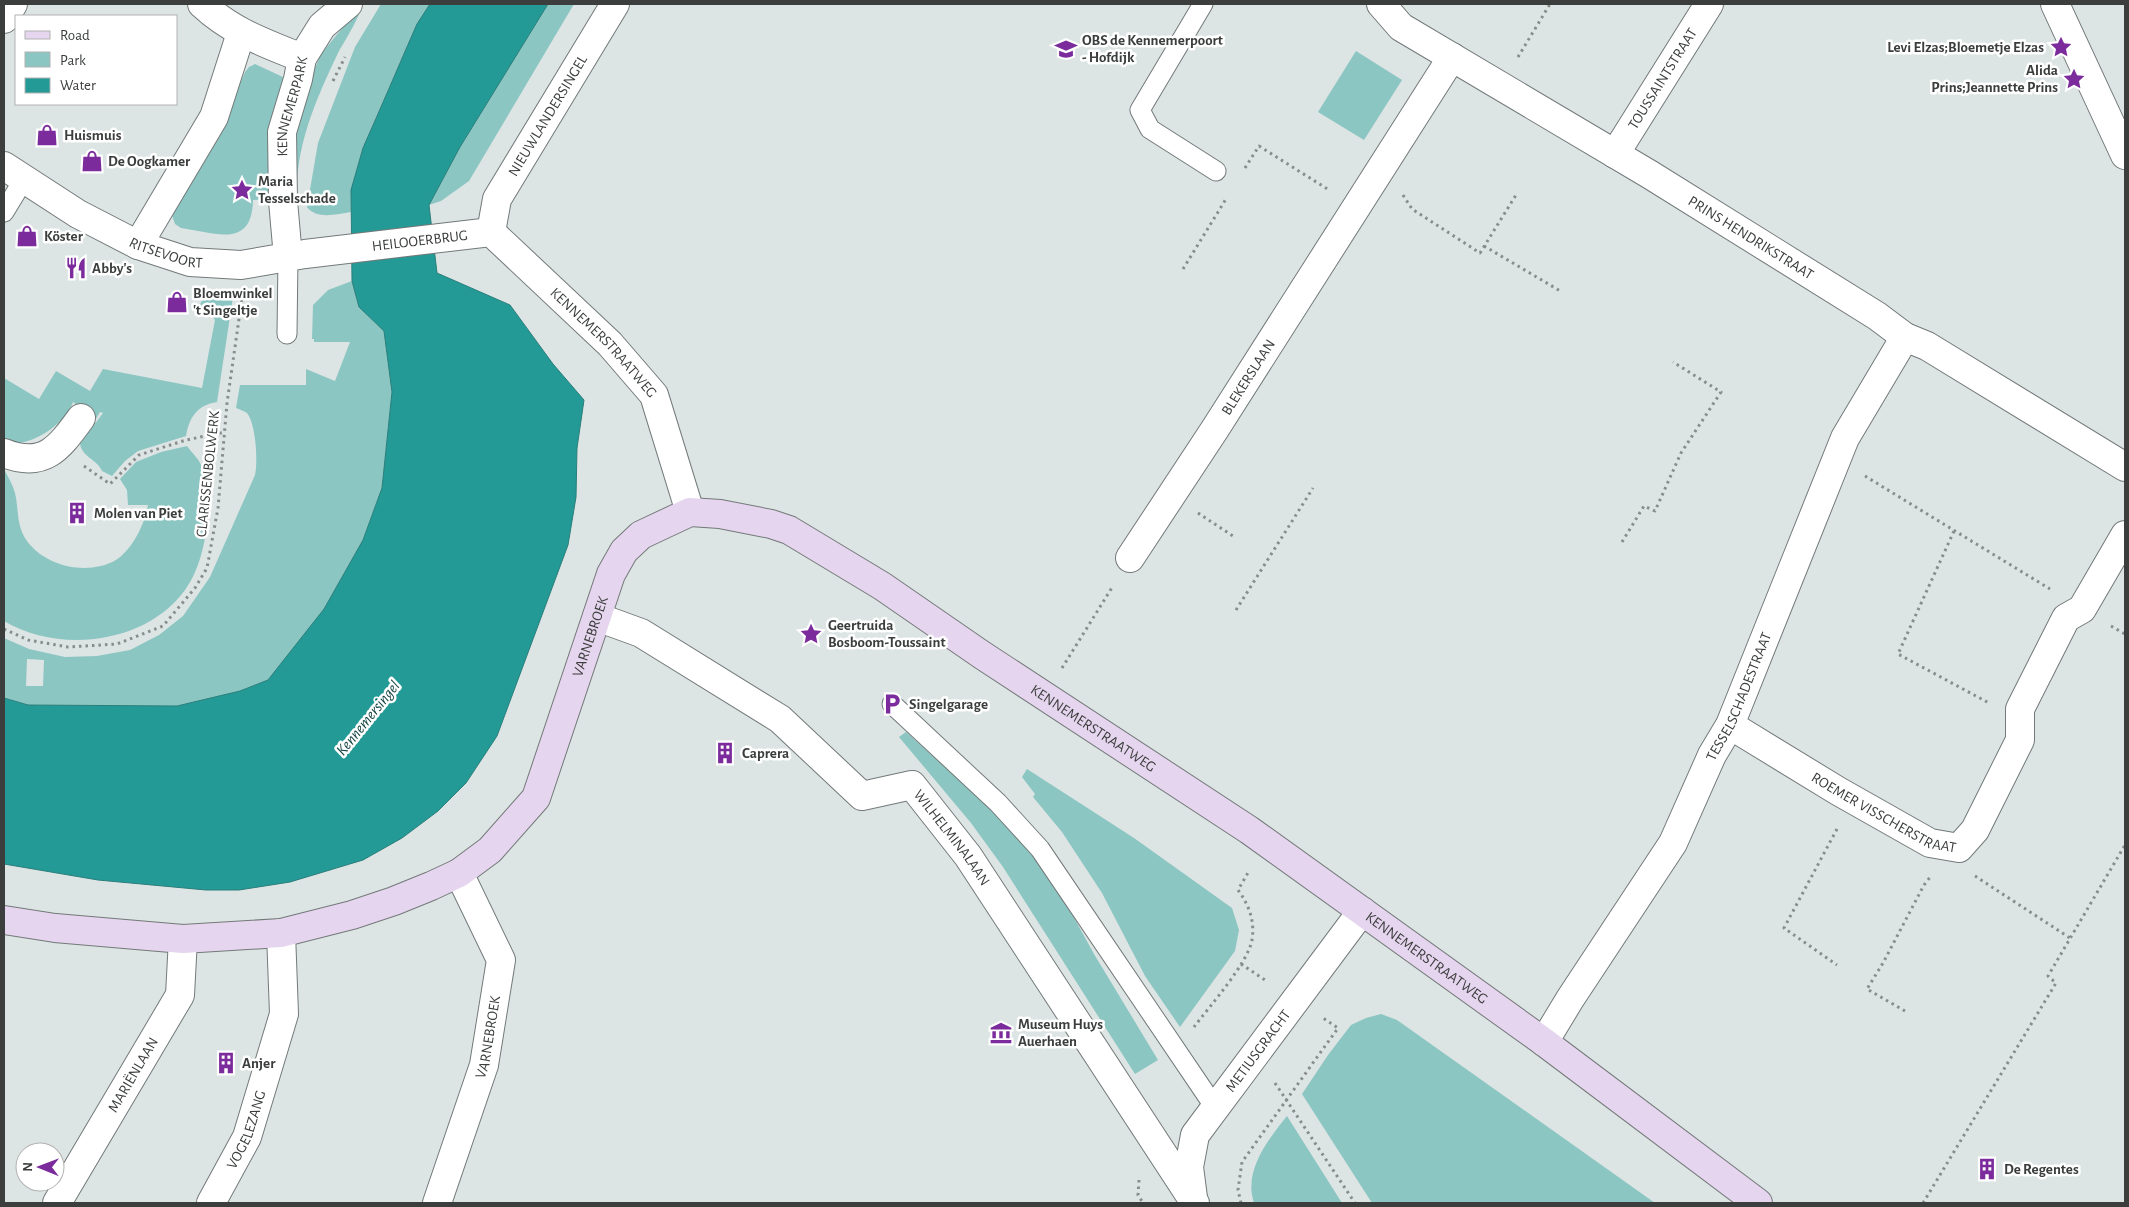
<svg xmlns="http://www.w3.org/2000/svg" width="2129" height="1207" font-family="'Alegreya Sans',sans-serif">
<style>
.green{fill:#8bc6c2;fill-rule:evenodd}
.water{fill:#239a96;stroke:#2a7e7b}
.lines{fill:none;stroke-linecap:round;stroke-linejoin:round}
.lane-casing{stroke:#737979;stroke-width:21}
.street-casing{stroke:#737979;stroke-width:30}
.secondary-casing{stroke:#737979;stroke-width:30}
.path{stroke:#888d8c;stroke-width:3;stroke-dasharray:2.5 4;stroke-linecap:butt}
.lane{stroke:#fff;stroke-width:19}
.street{stroke:#fff;stroke-width:28}
.secondary{stroke:#e6d5ee;stroke-width:28}
.labels{text-anchor:middle;dominant-baseline:central;stroke-width:5;stroke-linejoin:round;paint-order:stroke}
.poi-label{font-size:15px;font-weight:bold;fill:#3b3e3d;stroke:#fff;text-anchor:start}
.street-label{font-size:15px;fill:#3b3e3d;stroke:#fff}
.water-label{font-size:16px;font-style:italic;fill:#134442;stroke:#fff}
</style>
<rect width="100%" height="100%" fill="#dde4e4"/>
<g class="green">
<path d="M362,4C361,15 346,39 339,51C316,99 294,148 297,202L293,201V134L311,77L321,54Z"/>
<path d="M381,4H430C413,30 402,59 389,87C372,127 351,168 351,212C337,214 317,220 307,207L318,143L355,47Z"/>
<path d="M548,4H574L469,181L441,201L429,205L460,147Z"/>
<path d="M1356,51L1402,80L1364,140L1318,112Z"/>
<path d="M255,64L285,78L269,131L268,199L253,200C252,249 216,233 181,228L175,224L170,209L226,116L245,72L249,67Z"/>
<path d="M352,281L359,307L384,331L392,392L382,488L363,540L324,609L288,657L268,680L240,691L177,706L28,705L4,698V638L29,649L65,657L97,656L130,650L159,635L183,616L210,577L255,475C258,462 256,424 247,413C244,411 239,409 236,408L240,385H306V369L335,381L350,342H314V339H312L313,305L328,290ZM27,659L44,660L43,686H26Z"/>
<path d="M208,291L227,292V296L233,297L217,402C197,405 189,418 186,436L138,451L125,461L112,476L102,471C97,459 83,458 80,444L103,413L100,412L96,419L73,402C67,421 37,443 16,443C12,443 8,441 4,441V378L39,399L56,371L90,391L103,369L202,388L215,320L212,316H215L217,310L199,306Z"/>
<path d="M187,446C191,452 199,459 201,465C207,477 197,494 209,502C207,532 203,565 185,590C146,644 59,654 4,621V469C8,477 13,485 15,493C19,510 16,526 27,541C46,567 88,576 116,560C133,549 145,523 148,505H128L127,490L120,479L136,462L161,452Z"/>
<path d="M906,732L1011,827L1055,883L1094,954L1158,1060L1135,1074L1003,867L971,823L899,737Z"/>
<path d="M1027,769L1134,838L1232,908L1239,930L1235,951L1180,1027L1145,976L1102,893L1062,832L1033,797L1035,794L1022,777Z"/>
<path d="M1381,1014L1397,1020L1655,1203H1372L1302,1094L1328,1055L1351,1025L1366,1018Z"/>
<path d="M1287,1116L1342,1203H1254C1243,1171 1268,1140 1287,1116Z"/>
</g>
<path class="water" d="M430,4H548L460,147L429,205L437,273L510,305L553,364L584,400L577,448L576,497L568,545L497,736L466,783L438,811L402,838L363,860L290,882L239,890H206L98,880L4,864V698L28,705L177,706L240,691L268,680L324,609L363,540L382,488L392,392L384,331L359,307L352,281L351,190L363,148L417,24Z"/>
<g class="lines">
<g class="lane-casing">
<g id="lane">
<path d="M1203,4L1140,110L1150,129L1216,171"/>
<path d="M4,212L24,179"/>
<path d="M287,334L288,257"/>
<path d="M892,704L998,803L1040,849L1216,1109"/>
</g>
</g>
<g class="street-casing">
<g id="street">
<path d="M202,4C232,32 265,43 302,58"/>
<path id="s1" d="M1381,4L1401,27L1649,174L1877,316L1905,337L1927,346L2125,467"/>
<path d="M2055,4L2125,155"/>
<path d="M4,19L13,4"/>
<path id="s2" d="M1615,154L1709,4"/>
<path id="s3" d="M4,166L78,214L138,245L190,262L241,265L305,254L491,232"/>
<path id="s4" d="M491,232L610,344L654,395L690,512"/>
<path id="s5" d="M491,232L497,199L615,4"/>
<path d="M138,245L214,117L241,33"/>
<path id="s6" d="M288,257L283,201L282,132L298,79L302,58L322,26L348,4"/>
<path d="M4,453C44,469 59,448 81,418"/>
<path id="s7" d="M1130,558L1215,429L1452,57"/>
<path id="s8" d="M597,617L641,633L780,719L862,796L912,785L968,856L1195,1203"/>
<path id="s9" d="M1730,725L1838,791L1930,843L1959,848L1975,830L2020,740V709L2066,618L2082,609L2125,535"/>
<path id="s10" d="M1544,1042L1570,999L1673,843L1712,755L1730,725L1845,438L1905,337"/>
<path id="s11" d="M1193,1198L1189,1167L1195,1135L1362,911"/>
<path id="s12" d="M57,1203L180,995L183,939"/>
<path id="s13" d="M211,1203L247,1137L284,1014L281,933"/>
<path id="s14" d="M437,1203L484,1065L501,960L459,873"/>
</g>
</g>
<g class="secondary-casing">
<g id="secondary">
<path id="s15" d="M4,920L55,928L183,939L281,933L352,915L394,901L431,886L459,873L490,850L536,798L611,574L624,551L641,535L690,512L720,514L771,524L789,530L882,586L982,655L1249,830L1544,1042L1758,1203"/>
</g>
</g>
<g class="path">
<path d="M1518,57L1550,4"/>
<path d="M333,81L345,57"/>
<path d="M1245,168L1259,146L1329,190"/>
<path d="M1403,195L1412,209L1480,253L1516,195"/>
<path d="M1484,246L1562,292"/>
<path d="M1183,269L1226,199"/>
<path d="M84,466L110,484L139,455L186,440L225,432"/>
<path d="M1865,476L2050,589"/>
<path d="M1198,513L1233,536"/>
<path d="M1954,531L1898,654L1989,703"/>
<path d="M1622,542L1644,506L1655,511L1681,453L1721,392L1673,362"/>
<path d="M1236,610L1313,488"/>
<path d="M2111,626L2125,634"/>
<path d="M4,629L28,640L68,647L117,644L163,626L195,588L207,568L218,508L227,403L242,298"/>
<path d="M1062,668L1113,586"/>
<path d="M1837,829L1784,928L1837,965"/>
<path d="M1975,876L2070,938"/>
<path d="M1241,964L1268,982"/>
<path d="M1905,1011L1867,989L1883,963L1924,885L1931,876"/>
<path d="M1194,1027C1209,1007 1248,963 1252,940C1255,921 1249,905 1238,890L1249,871"/>
<path d="M1275,1083L1355,1203"/>
<path d="M1139,1180L1138,1195L1143,1203"/>
<path d="M1241,1203L1238,1190L1242,1162L1338,1028L1323,1018"/>
<path d="M1923,1203L2056,983L2048,976L2125,845"/>
</g>
<use href="#lane" class="lane"/>
<use href="#street" class="street"/>
<use href="#secondary" class="secondary"/>
</g>
<defs>
<g id="sight-bare" transform="scale(1.725)"><path d="M0-6L1.8-2.2L6-1.7L2.9 1.2L3.7 5.4L0 3.3L-3.7 5.4L-2.9 1.2L-6-1.7L-1.8-2.2Z" fill="#7b2b9b" stroke="#fff" stroke-width="2.5" paint-order="stroke"/></g>
<g id="school-bare" transform="scale(1.725)"><path d="M0-5L7-2L0 1L-7-2ZM-4 1L0 2.5L4 1V4Q0 6-4 4Z" fill="#7b2b9b" stroke="#fff" stroke-width="2.5" paint-order="stroke"/></g>
<g id="shop-bare" transform="scale(1.725)"><path d="M-5-2.5h2.3a2.7 3.5 0 0 1 5.4 0H5L5.5 6h-11ZM-1.5-2.5h3a1.5 2.3 0 0 0-3 0Z" fill="#7b2b9b" stroke="#fff" stroke-width="2.5" paint-order="stroke"/></g>
<g id="restaurant-bare" transform="scale(1.725)"><path d="M-5-6h1v4h1v-4h1v4h1v-4h1v5L-1.5 .5V6h-2V.5L-5-1ZM5-6V6H3V1.5H1.5Q1.5-4 5-6Z" fill="#7b2b9b" stroke="#fff" stroke-width="2.5" paint-order="stroke"/></g>
<g id="building-bare" transform="scale(1.725)"><path d="M-4-6H4V6H1V3H-1V6H-4ZM-2.5-4.3h1.7v1.8h-1.7ZM.8-4.3h1.7v1.8H.8ZM-2.5-1h1.7V.8h-1.7ZM.8-1h1.7V.8H.8Z" fill="#7b2b9b" stroke="#fff" stroke-width="2.5" paint-order="stroke"/></g>
<g id="parking-bare" transform="scale(1.725)"><path d="M-3.5-5.5H1a3.5 3.5 0 0 1 0 7H-1V5.5H-3.5ZM-1-3.4V-.6H.8a1.4 1.4 0 0 0 0-2.8Z" fill="#7b2b9b" stroke="#fff" stroke-width="2.5" paint-order="stroke"/></g>
<g id="museum-bare" transform="scale(1.725)"><path d="M0-6L6-3V-2H-6V-3ZM-5-1h2V3h-2ZM-1-1h2V3h-2ZM3-1h2V3H3ZM-6 4H6V6H-6Z" fill="#7b2b9b" stroke="#fff" stroke-width="2.5" paint-order="stroke"/></g>
</defs>
<g fill-rule="evenodd">
<use href="#sight-bare" x="2061" y="47"/>
<use href="#school-bare" x="1066" y="49"/>
<use href="#sight-bare" x="2074" y="79"/>
<use href="#shop-bare" x="47" y="135"/>
<use href="#shop-bare" x="92" y="161"/>
<use href="#sight-bare" x="242" y="190"/>
<use href="#shop-bare" x="27" y="236"/>
<use href="#restaurant-bare" x="76" y="268"/>
<use href="#shop-bare" x="177" y="302"/>
<use href="#building-bare" x="77" y="513"/>
<use href="#sight-bare" x="811" y="634"/>
<use href="#parking-bare" x="892" y="704"/>
<use href="#building-bare" x="725" y="753"/>
<use href="#museum-bare" x="1001" y="1033"/>
<use href="#building-bare" x="226" y="1063"/>
<use href="#building-bare" x="1987" y="1169"/>
</g>
<g class="labels">
<g class="poi-label">
<text x="1082" y="40">OBS de Kennemerpoort<tspan x="1082" dy="17">- Hofdijk</tspan></text>
<text x="2044" y="47" text-anchor="end">Levi Elzas;Bloemetje Elzas</text>
<text x="2058" y="70" text-anchor="end">Alida<tspan x="2058" dy="17">Prins;Jeannette Prins</tspan></text>
<text x="64" y="135">Huismuis</text>
<text x="108" y="161">De Oogkamer</text>
<text x="258" y="181">Maria<tspan x="258" dy="17">Tesselschade</tspan></text>
<text x="44" y="236">Köster</text>
<text x="92" y="268">Abby's</text>
<text x="193" y="293">Bloemwinkel<tspan x="193" dy="17">'t Singeltje</tspan></text>
<text x="94" y="513">Molen van Piet</text>
<text x="828" y="625">Geertruida<tspan x="828" dy="17">Bosboom-Toussaint</tspan></text>
<text x="909" y="704">Singelgarage</text>
<text x="742" y="753">Caprera</text>
<text x="1018" y="1024">Museum Huys<tspan x="1018" dy="17">Auerhaen</tspan></text>
<text x="242" y="1063">Anjer</text>
<text x="2004" y="1169">De Regentes</text>
</g>
<g class="street-label">
<text stroke="none"><textPath href="#s2" startOffset="89">TOUSSAINTSTRAAT</textPath></text>
<text stroke="none"><textPath href="#s6" startOffset="152">KENNEMERPARK</textPath></text>
<text stroke="none"><textPath href="#s5" startOffset="131">NIEUWLANDERSINGEL</textPath></text>
<text stroke="none"><textPath href="#s1" startOffset="439">PRINS HENDRIKSTRAAT</textPath></text>
<text stroke="none"><textPath href="#s3" startOffset="442">HEILOOERBRUG</textPath></text>
<text stroke="none"><textPath href="#s3" startOffset="185">RITSEVOORT</textPath></text>
<text stroke="none"><textPath href="#s4" startOffset="158">KENNEMERSTRAATWEG</textPath></text>
<text stroke="none"><textPath href="#s7" startOffset="216">BLEKERSLAAN</textPath></text>
<text transform="translate(208 474) rotate(-84)">CLARISSENBOLWERK</text>
<text stroke="none"><textPath href="#s15" startOffset="745">VARNEBROEK</textPath></text>
<text stroke="none"><textPath href="#s10" startOffset="398">TESSELSCHADESTRAAT</textPath></text>
<text stroke="none"><textPath href="#s15" startOffset="1379">KENNEMERSTRAATWEG</textPath></text>
<text stroke="none"><textPath href="#s9" startOffset="178">ROEMER VISSCHERSTRAAT</textPath></text>
<text stroke="none"><textPath href="#s8" startOffset="440">WILHELMINALAAN</textPath></text>
<text stroke="none"><textPath href="#s15" startOffset="1784">KENNEMERSTRAATWEG</textPath></text>
<text stroke="none"><textPath href="#s14" startOffset="174">VARNEBROEK</textPath></text>
<text stroke="none"><textPath href="#s11" startOffset="169">METIUSGRACHT</textPath></text>
<text stroke="none"><textPath href="#s12" startOffset="149">MARIËNLAAN</textPath></text>
<text stroke="none"><textPath href="#s13" startOffset="82">VOGELEZANG</textPath></text>
</g>
<g class="water-label">
<text transform="translate(368 718) rotate(-51)">Kennemersingel</text>
</g>
</g>
<rect width="2129" height="1207" fill="none" stroke="#3b3e3d" stroke-width="10"/>
<rect x="15" y="15" width="162" height="90" fill="#ffffff" stroke="#b1b2b1"/>
<rect x="25" y="31" width="25" height="8" fill="#e6d5ee" stroke="#b1b2b1"/>
<text x="60" y="40" font-size="15" fill="#3b3e3d">Road</text>
<rect x="25" y="52" width="25" height="15" fill="#8bc6c2" stroke="#b1b2b1"/>
<text x="60" y="65" font-size="15" fill="#3b3e3d">Park</text>
<rect x="25" y="78" width="25" height="15" fill="#239a96" stroke="#b1b2b1"/>
<text x="60" y="90" font-size="15" fill="#3b3e3d">Water</text>
<g transform="translate(40 1167) rotate(271)"><circle r="24" fill="#ffffff" stroke="#b1b2b1"/>
<path d="M0-4L9 19L0 12L-9 19Z" fill="#7b2b9b"/>
<text y="-8" font-size="14" font-weight="bold" text-anchor="middle" fill="#3b3e3d">N</text>
</g>
</svg>
